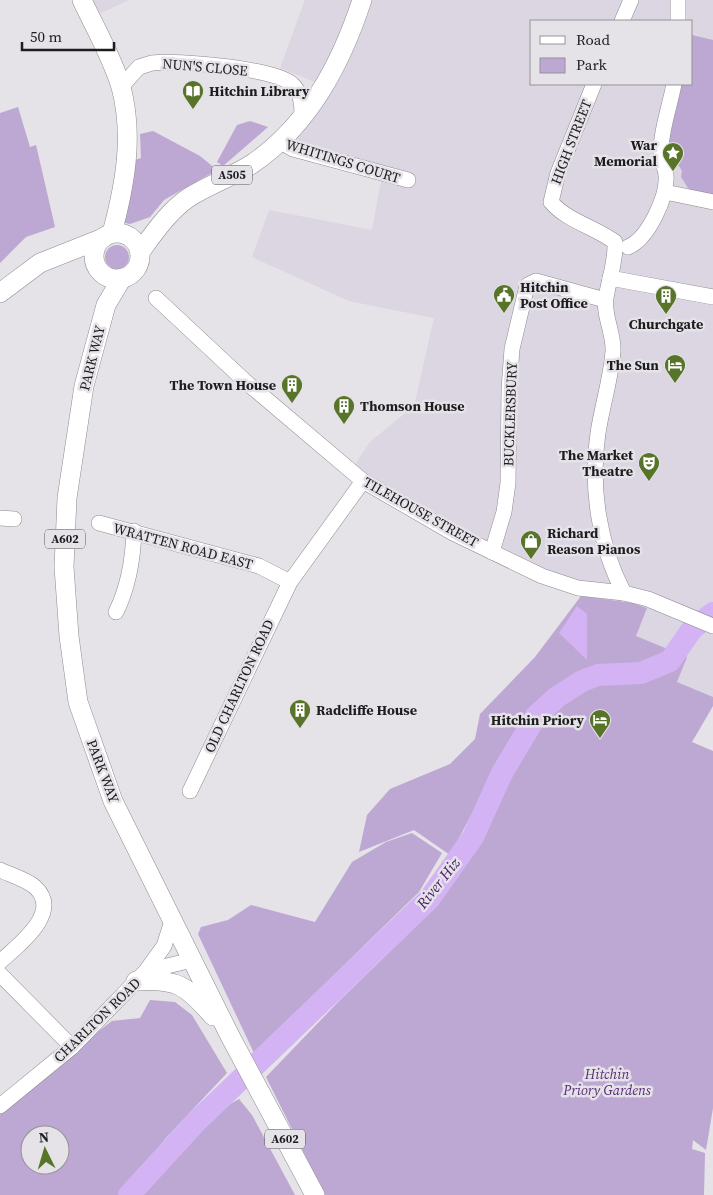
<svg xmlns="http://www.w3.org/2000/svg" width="713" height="1195" font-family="'Source Serif 4',serif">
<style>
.built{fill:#dcd5e2;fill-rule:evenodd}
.green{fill:#bda7d3;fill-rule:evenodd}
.water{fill:#d4b3f4}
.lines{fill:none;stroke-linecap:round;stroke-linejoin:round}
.river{stroke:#d4b3f4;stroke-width:22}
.minor-casing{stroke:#8d8a8f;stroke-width:16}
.major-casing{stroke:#8d8a8f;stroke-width:20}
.minor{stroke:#fff;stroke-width:15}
.major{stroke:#fff;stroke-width:19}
.labels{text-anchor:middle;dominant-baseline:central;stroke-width:5;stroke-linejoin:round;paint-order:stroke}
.shield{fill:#e5e2e8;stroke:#59575b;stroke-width:1}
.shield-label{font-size:12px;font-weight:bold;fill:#1d1c1e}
.street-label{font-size:14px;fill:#1d1c1e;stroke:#e5e2e8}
.poi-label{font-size:14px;font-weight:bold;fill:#1d1c1e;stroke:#e5e2e8;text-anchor:start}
.park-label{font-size:14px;font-style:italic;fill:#572c77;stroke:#e5e2e8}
.water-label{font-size:15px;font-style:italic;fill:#491d67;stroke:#e5e2e8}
</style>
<rect width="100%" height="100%" fill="#e5e2e8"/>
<g class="built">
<path d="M93,0H129L99,14Z"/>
<path d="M305,0H713V697L677,682L686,657L635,636L647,607L633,603L581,596L472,539L352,469L370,442L414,406L434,318L349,301L252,257L269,210L372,230L382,176L290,153L293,133L330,88L280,68ZM532,21H692V84H532Z"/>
</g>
<g class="green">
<path d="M692,35L713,40V196L690,191L681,177L682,171L679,166L669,165L667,126L677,84H692Z"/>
<path d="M18,107L30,147L36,145L55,227L26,237L0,263V113Z"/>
<path d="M250,121L268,127L223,166L217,162L237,125Z"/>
<path d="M153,131L200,156L217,170L164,200L150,217L130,224L121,222L135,160L141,158L140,134Z"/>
<circle cx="117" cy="257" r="12"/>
<path d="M581,596L633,603L647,608L636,636L687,657L677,682L713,697V706L692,742L713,751V1108L706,1150L693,1140L692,1149L705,1153L704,1195H325L266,1077L340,1000L438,905L503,786L490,780L450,855L414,830L359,852L367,815L390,789L450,764L475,739L480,714L535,657Z"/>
<path d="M412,833L442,853L419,892L254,1053L198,934L201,927L228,920L251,905L315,922L352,862L386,842Z"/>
<path d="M150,1000L175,1002L192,1015L227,1073L165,1139L121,1195H0V1114L72,1051L112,1021L140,1018ZM30,1135H60V1165H30Z"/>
<path d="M239,1099L252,1115L295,1195H136L223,1108Z"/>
</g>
<path class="water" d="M577,606L587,614V660L559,633Z"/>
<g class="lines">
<path class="river" d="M129,1195L196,1122L430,898L473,837L502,773L536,716L557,697L582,681L598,675L641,673L670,661L692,629L713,613"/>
<g class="minor-casing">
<g id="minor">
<path d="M678,0V21"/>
<path d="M622,21L631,0"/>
<path d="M594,84L558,173L551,202C567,221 595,227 615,242C616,261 609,279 606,298C603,315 614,333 613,351C611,379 602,406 598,433C590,486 599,546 624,593"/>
<path d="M121,87L139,67L152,63C178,60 273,68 292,84C301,92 302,104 302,116"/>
<path d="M279,141L293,149L408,180"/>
<path d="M665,192L713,202"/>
<path d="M628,247C648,239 668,196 666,175C665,166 660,158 661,148C662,127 670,105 674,84"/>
<path d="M610,278L713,297"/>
<path d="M156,298L246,382L363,481L453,533L542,576L578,588L624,593L648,599L713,626"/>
<path d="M0,518L14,519"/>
<path d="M99,523L259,566L290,582"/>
<path d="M492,552L504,512L508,483L509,389L512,349L526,290L528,285L536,281L605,300"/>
<path d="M116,612C129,586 133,560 134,531"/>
<path d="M190,791L290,582L363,481"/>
<path d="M0,870C11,875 26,879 35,887C63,913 17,946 0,962"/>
<path d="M146,971L192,960"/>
<path d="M0,974L72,1047"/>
<path d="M0,1106L72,1047L146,971L164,946L172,921"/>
</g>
</g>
<g class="major-casing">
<g id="major">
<path d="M82,0C95,28 112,57 121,87C134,136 125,185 112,233"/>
<circle cx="117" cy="256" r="23"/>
<path d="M140,252C154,233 168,212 188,198C208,185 232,177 252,164C309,125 341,64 362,0"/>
<path d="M122,278L106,305L84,386L67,498L64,567L69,636L78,702L113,801L230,1036L315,1195"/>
<path d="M0,293L40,263L103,238"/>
<path d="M136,981C177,978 187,986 213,1016"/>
</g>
</g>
<use href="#minor" class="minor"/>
<use href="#major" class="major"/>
</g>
<defs>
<g id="library-pin" transform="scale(1.125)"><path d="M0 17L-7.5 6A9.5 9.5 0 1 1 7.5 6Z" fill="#577429" stroke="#e5e2e8"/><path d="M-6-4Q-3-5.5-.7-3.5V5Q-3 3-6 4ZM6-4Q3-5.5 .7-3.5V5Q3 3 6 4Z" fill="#fff"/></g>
<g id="sight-pin" transform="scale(1.125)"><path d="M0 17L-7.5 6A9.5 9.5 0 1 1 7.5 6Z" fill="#577429" stroke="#e5e2e8"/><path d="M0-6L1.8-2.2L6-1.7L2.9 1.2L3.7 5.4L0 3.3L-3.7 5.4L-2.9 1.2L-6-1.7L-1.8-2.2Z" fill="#fff"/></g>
<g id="civic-pin" transform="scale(1.125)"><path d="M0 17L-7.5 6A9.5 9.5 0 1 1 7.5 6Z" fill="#577429" stroke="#e5e2e8"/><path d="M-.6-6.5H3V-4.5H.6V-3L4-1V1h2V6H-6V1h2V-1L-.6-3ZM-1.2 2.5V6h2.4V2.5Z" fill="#fff"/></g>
<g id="building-pin" transform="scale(1.125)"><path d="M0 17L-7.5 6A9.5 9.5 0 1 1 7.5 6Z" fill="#577429" stroke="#e5e2e8"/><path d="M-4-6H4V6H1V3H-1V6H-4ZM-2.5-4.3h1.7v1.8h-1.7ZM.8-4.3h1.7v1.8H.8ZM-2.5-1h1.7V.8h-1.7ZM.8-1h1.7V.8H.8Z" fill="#fff"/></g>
<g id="hotel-pin" transform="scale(1.125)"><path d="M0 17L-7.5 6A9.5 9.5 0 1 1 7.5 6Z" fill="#577429" stroke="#e5e2e8"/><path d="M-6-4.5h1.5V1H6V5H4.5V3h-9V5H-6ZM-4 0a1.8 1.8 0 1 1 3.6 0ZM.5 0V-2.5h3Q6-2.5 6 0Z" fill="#fff"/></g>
<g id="theatre-pin" transform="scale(1.125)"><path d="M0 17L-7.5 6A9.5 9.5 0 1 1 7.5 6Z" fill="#577429" stroke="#e5e2e8"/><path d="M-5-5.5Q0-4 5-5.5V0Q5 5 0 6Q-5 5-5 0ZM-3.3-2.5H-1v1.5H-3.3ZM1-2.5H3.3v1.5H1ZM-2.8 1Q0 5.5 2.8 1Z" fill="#fff"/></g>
<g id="shop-pin" transform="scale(1.125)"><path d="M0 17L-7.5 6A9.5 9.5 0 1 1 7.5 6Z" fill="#577429" stroke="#e5e2e8"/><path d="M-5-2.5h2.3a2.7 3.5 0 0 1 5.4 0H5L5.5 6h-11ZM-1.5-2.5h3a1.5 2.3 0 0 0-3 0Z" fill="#fff"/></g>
</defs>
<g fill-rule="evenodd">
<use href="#library-pin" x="193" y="91"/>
<use href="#sight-pin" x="673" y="153"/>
<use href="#civic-pin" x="504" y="295"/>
<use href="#building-pin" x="666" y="296"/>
<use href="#hotel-pin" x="675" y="365"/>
<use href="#building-pin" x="292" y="385"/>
<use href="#building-pin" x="344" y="406"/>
<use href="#theatre-pin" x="649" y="463"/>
<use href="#shop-pin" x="531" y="541"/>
<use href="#building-pin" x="300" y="710"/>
<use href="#hotel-pin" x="600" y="720"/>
</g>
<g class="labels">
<g class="shield">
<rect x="212" y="165.5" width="40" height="19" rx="4"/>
<rect x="45" y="529.5" width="40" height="19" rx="4"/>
<rect x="265" y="1129.5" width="40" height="19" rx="4"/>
</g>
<g class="shield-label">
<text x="232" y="175">A505</text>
<text x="65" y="539">A602</text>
<text x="285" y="1139">A602</text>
</g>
<g class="street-label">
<text transform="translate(205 67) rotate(5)">NUN'S CLOSE</text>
<text transform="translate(571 142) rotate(-69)">HIGH STREET</text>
<text transform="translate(343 161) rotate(17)">WHITINGS COURT</text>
<text transform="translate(92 358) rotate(-76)">PARK WAY</text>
<text transform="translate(510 414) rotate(-88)">BUCKLERSBURY</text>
<text transform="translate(421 512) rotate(29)">TILEHOUSE STREET</text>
<text transform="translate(183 546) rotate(15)">WRATTEN ROAD EAST</text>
<text transform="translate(239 686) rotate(-65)">OLD CHARLTON ROAD</text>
<text transform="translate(103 771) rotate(69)">PARK WAY</text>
<text transform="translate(97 1020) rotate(-44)">CHARLTON ROAD</text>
</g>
<g class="poi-label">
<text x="209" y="91">Hitchin Library</text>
<text x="657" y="145" text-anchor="end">War<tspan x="657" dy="16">Memorial</tspan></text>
<text x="520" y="287">Hitchin<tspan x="520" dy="16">Post Office</tspan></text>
<text x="666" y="324" text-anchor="middle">Churchgate</text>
<text x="659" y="365" text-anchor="end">The Sun</text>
<text x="276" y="385" text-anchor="end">The Town House</text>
<text x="360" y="406">Thomson House</text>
<text x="633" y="455" text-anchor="end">The Market<tspan x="633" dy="16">Theatre</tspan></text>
<text x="547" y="533">Richard<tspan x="547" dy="16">Reason Pianos</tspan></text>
<text x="316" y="710">Radcliffe House</text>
<text x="584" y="720" text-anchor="end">Hitchin Priory</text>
</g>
<g class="park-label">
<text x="607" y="1074">Hitchin<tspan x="607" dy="16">Priory Gardens</tspan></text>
</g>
<g class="water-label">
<text transform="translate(438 883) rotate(-52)">River Hiz</text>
</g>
</g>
<rect x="530" y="20" width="162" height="65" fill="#e5e2e8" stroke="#959397"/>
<rect x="540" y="36" width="25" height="8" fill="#ffffff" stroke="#959397"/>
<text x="576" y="45" font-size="15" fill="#1d1c1e">Road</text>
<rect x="540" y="58" width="25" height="15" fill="#bda7d3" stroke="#959397"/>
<text x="576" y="70" font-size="15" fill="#1d1c1e">Park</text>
<g transform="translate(45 1150) rotate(355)"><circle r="24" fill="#e5e2e8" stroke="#959397"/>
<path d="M0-4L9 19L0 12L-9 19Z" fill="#577429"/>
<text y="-8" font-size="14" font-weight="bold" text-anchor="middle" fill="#1d1c1e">N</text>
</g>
<path d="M22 42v8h92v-8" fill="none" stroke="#1d1c1e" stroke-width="2.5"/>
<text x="30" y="42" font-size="15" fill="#1d1c1e" stroke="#e5e2e8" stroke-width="4" paint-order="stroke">50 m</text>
</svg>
